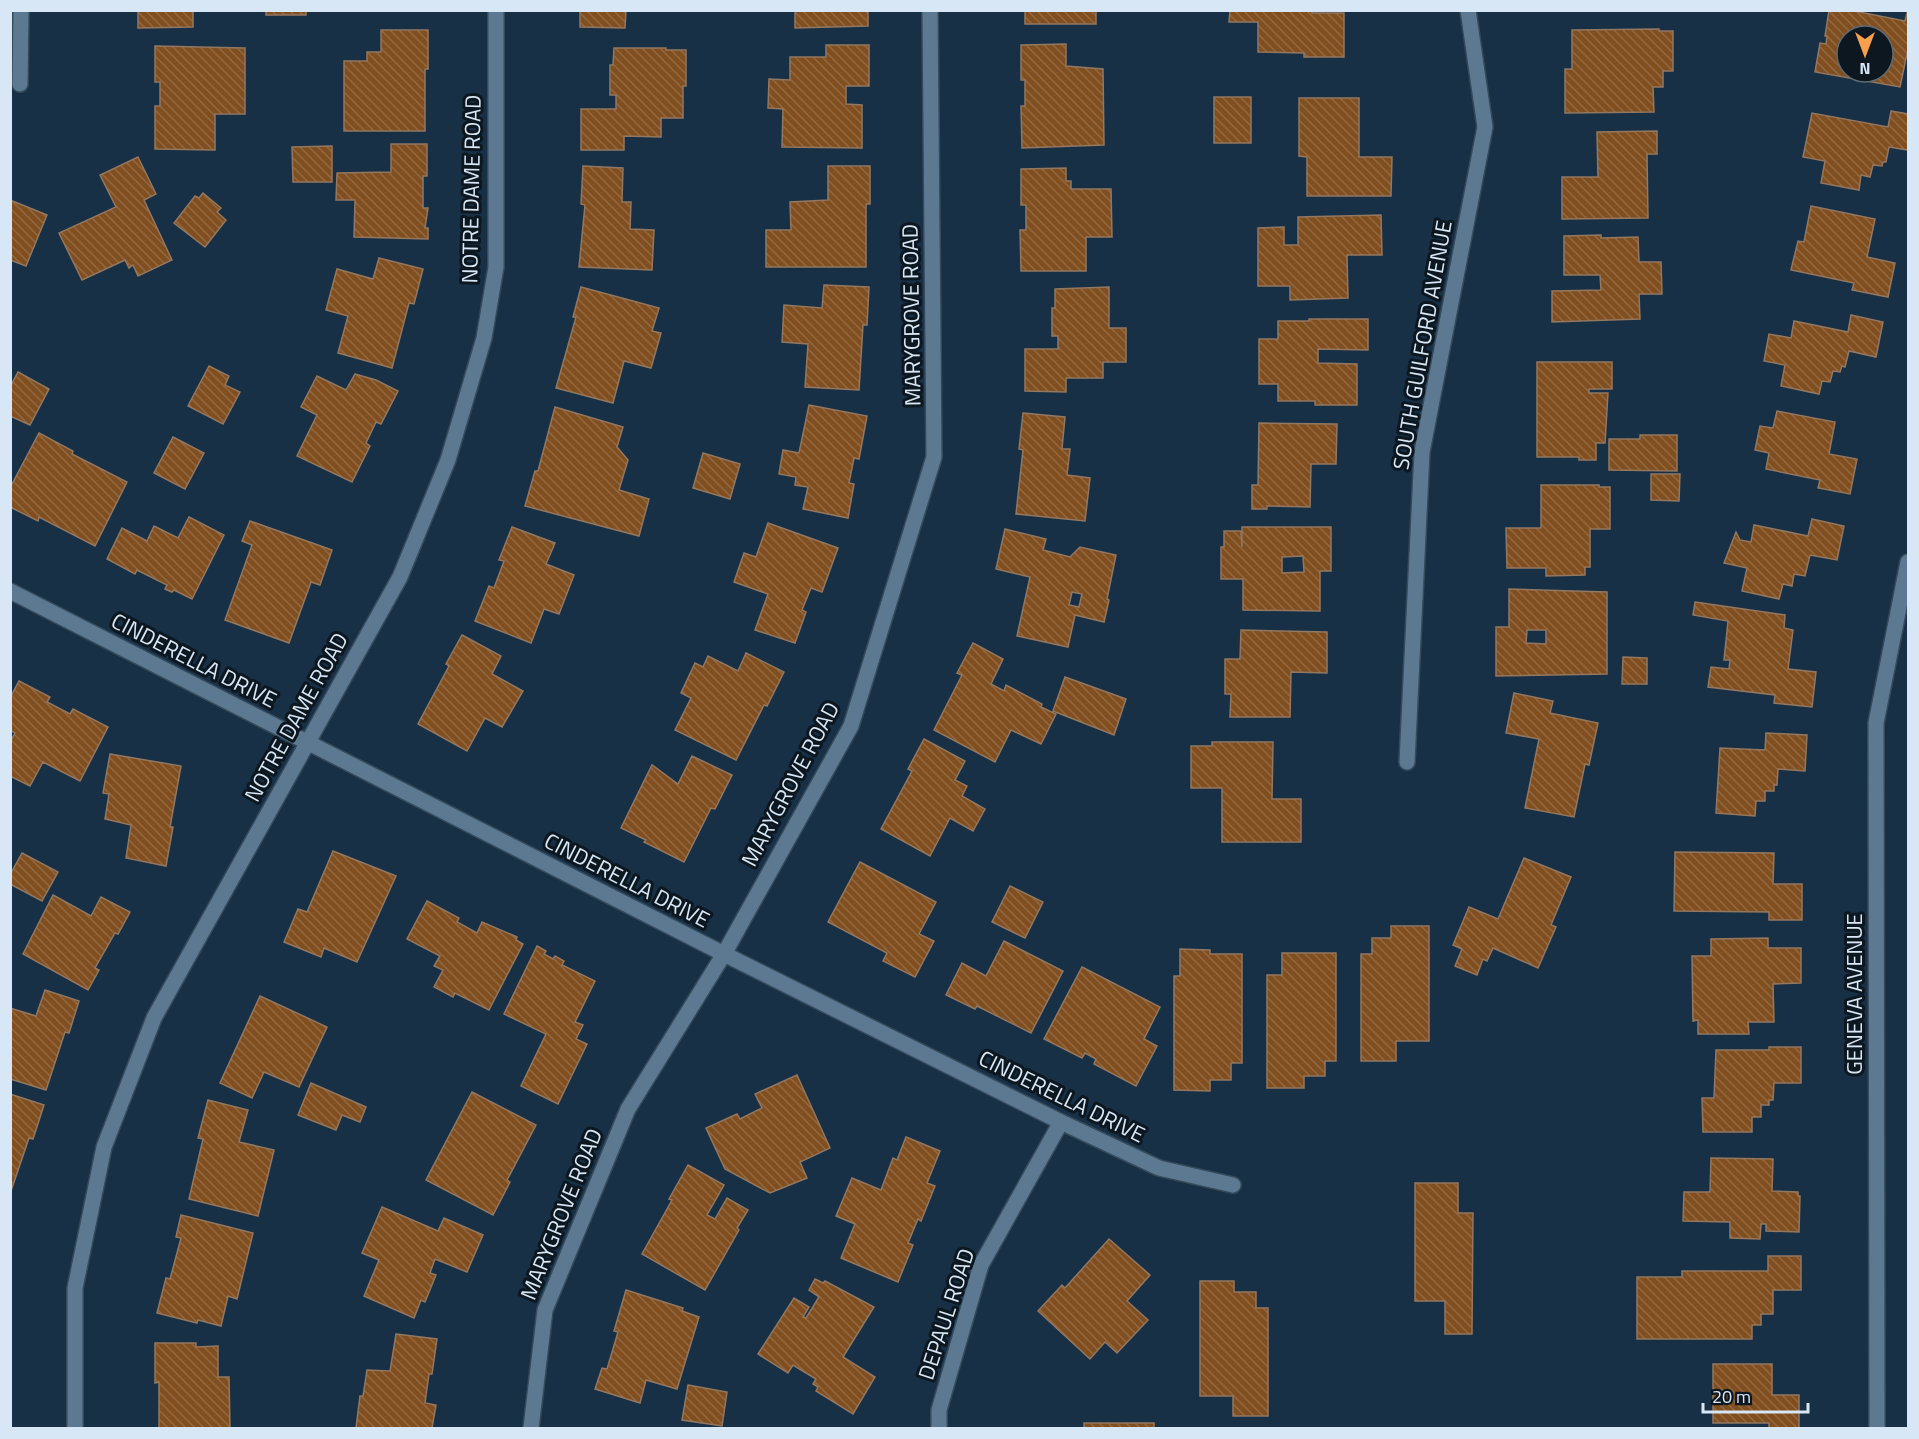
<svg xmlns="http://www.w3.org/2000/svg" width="1919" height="1439" font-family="'Titillium Web',sans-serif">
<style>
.building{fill:url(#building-back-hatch);stroke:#937760;stroke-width:1.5;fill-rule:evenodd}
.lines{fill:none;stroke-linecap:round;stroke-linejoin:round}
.street-casing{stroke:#354a5b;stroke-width:18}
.street{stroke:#5d7991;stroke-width:15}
.labels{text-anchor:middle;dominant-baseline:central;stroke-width:6;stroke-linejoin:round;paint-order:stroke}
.street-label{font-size:22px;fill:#d8e7f5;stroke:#0c1720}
</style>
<defs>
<pattern id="building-back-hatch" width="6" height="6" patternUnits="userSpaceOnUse" patternTransform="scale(1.5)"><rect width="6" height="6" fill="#814f1f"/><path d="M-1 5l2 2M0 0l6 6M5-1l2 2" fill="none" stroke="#926840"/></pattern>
</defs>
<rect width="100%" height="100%" fill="#173045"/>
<g class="building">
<path d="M193,10V27L138,28V11L135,10Z"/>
<rect x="266" y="10" width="40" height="5"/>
<path d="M580,10H626L625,28L580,27Z"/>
<path d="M795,10H868V26L795,28Z"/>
<rect x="1025" y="10" width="71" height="14"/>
<path d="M1230,10H1312V13H1344V57H1304V53L1258,52V22H1229Z"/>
<path d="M1829,10H1849L1905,21L1907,13L1908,14V49L1900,87L1815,72L1820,43L1826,44L1827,36H1825ZM1847,36H1883V72H1847Z"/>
<path d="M1659,29V31H1673V71H1663V87H1653L1654,112L1565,113V69H1572V30Z"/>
<path d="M381,30H428V69H425V131H344V61H367V52H381Z"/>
<path d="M1066,44V66L1103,69L1104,145L1022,148L1021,106H1025V80H1021V45Z"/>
<path d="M826,45H869V86H846V104L862,105V148L782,147L783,109L768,108L769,79L790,80V57H826Z"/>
<path d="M155,46L245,48V114H215V150L155,149V106H160V82H155Z"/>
<path d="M614,48H666V50H686V86H683V118H661V137L624,136V150H581V109H616V95H610V65H613Z"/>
<rect x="1214" y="97" width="37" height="46"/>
<path d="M1299,98H1359V157H1392L1391,196H1307V157L1299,156Z"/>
<path d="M1891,111L1908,114V150L1889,147L1886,162H1883L1882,166L1873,165L1870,177L1861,175L1859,190L1821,183L1825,161L1803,157L1812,113L1888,127Z"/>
<path d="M1657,131V154H1647L1648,218L1562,219V177H1598L1597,132Z"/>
<path d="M391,144H427V176H423V208H428L425,228H428V239L354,237L355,200H336L337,173L391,172Z"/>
<path d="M332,146V182H293L292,147Z"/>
<path d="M138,157L156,194L144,200L172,260L138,276L133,265L129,268L125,260L82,280L59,233L116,207L100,175Z"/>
<path d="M583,166L623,168L622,202H631L630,229L654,230L652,270L579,267L585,205L581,204Z"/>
<path d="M828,166H870V204H866V267H766V230H791L790,202L828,200Z"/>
<path d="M1066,168V181H1071V189H1111L1112,237H1086V271H1021L1020,230H1026V205H1021V169Z"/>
<path d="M203,193L221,208L217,212L226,220L205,247L174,223L195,196L199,198Z"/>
<path d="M10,200L47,215L26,266L10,260Z"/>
<path d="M1811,206L1875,219L1867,257L1895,263L1888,297L1852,290L1854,283L1791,270L1798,241L1804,242Z"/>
<path d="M1381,215L1382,255H1347L1348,298L1290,300V286H1258V228L1284,227V245H1298V217Z"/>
<path d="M1601,235V238L1638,237L1639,262H1661L1662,294H1639L1640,319L1552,322V291L1601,290L1600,275H1564V236Z"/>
<path d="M379,258L423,269L414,304L409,303L392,368L338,353L348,316L326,310L337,269L373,279Z"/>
<path d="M824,285L869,287L867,325H863L859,390L805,387L808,344L782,342L784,305L822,308Z"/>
<path d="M581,287L659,308L652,331L661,333L651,368L624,361L613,403L556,388L576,317H573Z"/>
<path d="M1109,287V328H1126V362H1103V378H1066V392L1025,391V349H1058V336H1052V308H1055V289Z"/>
<path d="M1851,315L1883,322L1876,357L1849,351L1845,367L1842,366L1840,372L1833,371L1830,382L1822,381L1819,394L1781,386L1785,365L1764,361L1769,334L1791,338L1794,321L1848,332Z"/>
<path d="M1309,319H1368V350L1318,349V363L1357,364V405H1315V401H1278V384H1259V339H1278V321H1309Z"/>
<path d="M1537,362H1612V389H1589V393H1608L1605,443H1596V460H1579V457H1537Z"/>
<path d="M209,366L229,376L225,385L240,392L223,424L188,406Z"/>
<path d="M18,372L49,389L30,425L10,416V387Z"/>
<path d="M355,374L376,380L398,391L381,424L376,422L366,443L370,446L352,482L297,456L317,415L301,407L317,376L346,390Z"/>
<path d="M809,405L867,416L859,459L854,458L849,483L854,484L848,518L803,509L808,487L795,485L796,477L779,474L783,450L799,453Z"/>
<path d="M555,407L623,427L617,447L628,460L619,490L649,499L639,536L525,506L535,471H538Z"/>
<path d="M1777,411L1835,422L1829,454L1857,459L1850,494L1818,488L1820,480L1766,469L1769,453L1755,450L1760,426L1773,428Z"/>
<path d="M1023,413L1065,417L1062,449H1070L1067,475L1090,478L1085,521L1016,514L1023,450L1019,449Z"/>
<path d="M1259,423L1337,424L1336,464H1311L1310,507L1267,506V509H1252V485H1258Z"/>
<path d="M39,433L73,451L72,454L127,482L95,546L39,517L38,521L10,507V488Z"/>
<path d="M1640,435H1677V471L1609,470V439H1640Z"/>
<path d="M173,437L204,453L185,489L154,473Z"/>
<path d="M703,453L740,464L730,499L693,488Z"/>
<path d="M1651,474H1680L1679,501L1651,500Z"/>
<path d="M1541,485H1599V487H1610V529H1590V567H1585V575L1546,576V568H1507L1506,528H1541Z"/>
<path d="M189,517L224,535L192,599L174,590L172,592L165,589L167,585L137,570L135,574L107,559L122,528L147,541L154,526L178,538Z"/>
<path d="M1812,519L1844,526L1837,560L1810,555L1805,576L1794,574L1792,586L1783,584L1779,599L1742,591L1747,568L1724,563L1736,532L1740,540L1751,542L1754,525L1808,536Z"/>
<path d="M250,521L332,550L320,585L311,582L289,643L225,620L252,545L242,541Z"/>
<path d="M768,523L838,548L822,592L811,588L802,610L806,612L795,643L755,630L768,594L734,582L744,553L756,557Z"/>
<path d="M512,527L555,543L546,564L574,575L559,614L544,609L531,643L475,621L489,586L494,588L504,561L499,560Z"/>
<path d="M1242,527H1331V571H1320V611L1243,610V579H1221V547H1224V531H1241L1242,547ZM1303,556L1304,572L1282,573V557Z"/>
<path d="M1005,529L1046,539L1043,550L1070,557L1080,547L1116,555L1107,599L1109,600L1104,622L1075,615L1068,647L1017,636L1030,577L996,569ZM1072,592L1082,594L1079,607L1069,605Z"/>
<path d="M1509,589L1607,592V674L1496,676V627H1509ZM1527,630H1546V644L1526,643Z"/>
<path d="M1695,602L1785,615L1784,628L1793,630L1788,669L1816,672L1812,707L1774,703L1775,695L1708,687L1711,667L1729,669L1730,660H1724L1728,621L1693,615Z"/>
<path d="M1241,630L1327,632V673L1291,672L1290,717H1230L1231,694H1225V659H1240Z"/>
<path d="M462,635L501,656L492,674L523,691L502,727L485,718L467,751L418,724L449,666L446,664Z"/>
<path d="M973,643L1003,659L991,684L1004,691L1006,685L1042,704L1041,707L1056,714L1041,744L1011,730L995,762L934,730L962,675L957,673Z"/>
<path d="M746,653L784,672L767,706L764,705L736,760L675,730L691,698L681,693L695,663L703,667L708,656L738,671Z"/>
<path d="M1623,657L1647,658V684H1622Z"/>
<path d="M1065,677L1126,699L1114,735L1053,711Z"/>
<path d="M19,681L50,697L47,702L70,714L73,709L108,727L80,781L43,762L30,786L10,776V742L15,733L10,730V698Z"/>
<path d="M1514,693L1553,701L1550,713L1598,723L1589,765L1585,764L1574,817L1525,808L1539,739L1506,733Z"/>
<path d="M1766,733L1807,735L1805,771L1778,769L1777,785H1774V791H1765V801H1756L1755,816L1716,813L1720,748L1765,750Z"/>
<path d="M924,739L965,761L955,780L967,786L962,796L985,809L973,831L950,818L930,856L881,829L912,771L908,769Z"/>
<path d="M1212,742H1273L1272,799H1301V842H1222V788H1191V746H1212Z"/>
<path d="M110,754L181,766L170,827H173L166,866L126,858L131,825L105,819L109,794L103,793Z"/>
<path d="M692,756L732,775L715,809L711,808L684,862L644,842L646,840L621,828L652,765L678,784Z"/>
<path d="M333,851L396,876L357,962L324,948L321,957L284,942L298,909L307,912Z"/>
<path d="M1675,852L1774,853L1773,884H1802V920H1769V912L1674,911Z"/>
<path d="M22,853L58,872L42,901L10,884V875Z"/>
<path d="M1524,858L1571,877L1551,925L1556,927L1538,968L1493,948L1487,961L1483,959L1477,975L1455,966L1462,949L1453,945L1469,907L1498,919Z"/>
<path d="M860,862L936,902L919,934L934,941L915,977L883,961L887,953L828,922Z"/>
<path d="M1010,886L1043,902L1025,938L992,922Z"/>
<path d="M53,895L91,916L101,897L130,912L118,934L115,933L95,968L99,970L88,990L23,954Z"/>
<path d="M427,901L459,918L457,922L477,933L482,922L517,937L516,940L523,944L489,1010L455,993L453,997L434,987L443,970L434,966L440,956L407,939Z"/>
<path d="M1391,926H1429V1041H1396V1061H1361V954H1372V938H1391Z"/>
<path d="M1768,938V948H1801V983L1773,984L1774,1022H1748L1749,1034H1698V1020L1693,1021L1692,956H1711V939Z"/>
<path d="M1004,941L1063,971L1031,1033L977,1006L975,1009L946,995L962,963L986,976Z"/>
<path d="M537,946L546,951L544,954L553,959L555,956L564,961L562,965L595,981L575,1022L583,1025L576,1039L587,1044L558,1104L521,1086L546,1034L504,1014Z"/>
<path d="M1180,949L1210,950V954H1242V1063H1231V1080H1210V1091L1174,1090V976H1180Z"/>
<path d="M1282,953H1336V1061H1325V1076H1304V1088H1267V975H1282Z"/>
<path d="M1082,967L1160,1007L1144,1039L1157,1046L1136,1086L1094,1064L1096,1059L1085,1053L1082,1058L1044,1039Z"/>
<path d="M45,990L79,1001L69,1033L65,1032L46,1090L10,1079V1008L36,1016Z"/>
<path d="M260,996L327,1027L299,1087L264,1072L252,1098L220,1083Z"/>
<path d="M1769,1047H1801V1083H1774L1773,1100H1769V1105H1761V1117H1752V1132H1703L1702,1098H1714L1716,1050H1769Z"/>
<path d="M797,1075L830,1148L800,1162L807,1178L770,1193L725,1169L706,1128L737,1114L740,1119L762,1108L755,1094Z"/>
<path d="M311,1083L366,1107L360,1122L342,1115L336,1130L298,1115Z"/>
<path d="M472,1092L536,1125L507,1180L510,1182L493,1215L426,1180Z"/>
<path d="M10,1094L44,1105L33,1139L29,1138L10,1194Z"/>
<path d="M208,1100L248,1110L239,1142L274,1150L258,1216L189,1199L203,1139L198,1138Z"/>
<path d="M906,1137L940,1151L927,1183L935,1186L921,1221L918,1219L908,1243L913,1245L898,1282L841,1258L855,1224L836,1216L852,1178L881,1190L893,1158L897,1160Z"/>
<path d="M1711,1158L1773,1159L1772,1191L1798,1192V1196H1800L1799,1232L1766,1231V1224H1761L1760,1239L1730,1238V1222L1683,1221L1684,1192H1710Z"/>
<path d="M688,1165L724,1185L707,1215L715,1219L727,1198L748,1210L737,1228L739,1230L705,1290L642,1254L672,1200L669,1199Z"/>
<path d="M1415,1183H1458V1213H1473L1472,1334H1445V1301H1415Z"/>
<path d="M382,1207L438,1231L444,1218L483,1235L467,1272L435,1259L430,1273L436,1275L425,1302L421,1300L414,1318L364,1296L379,1260L362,1253Z"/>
<path d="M181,1215L253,1233L237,1299L228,1296L221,1326L198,1320L197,1323L157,1313L166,1278L170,1279L181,1238L176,1237Z"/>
<path d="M1109,1239L1150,1275L1127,1301L1148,1320L1117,1353L1105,1342L1090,1359L1038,1311L1062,1285L1065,1288Z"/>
<path d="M1768,1256H1801V1290H1773V1314H1761V1325H1752V1339H1637V1277H1682V1271H1768Z"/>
<path d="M815,1279L823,1283L825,1281L874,1307L843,1357L875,1377L853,1414L816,1391L818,1387L813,1384L816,1379L793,1365L788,1373L758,1354L794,1298L809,1307L803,1317L806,1318L819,1297L809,1290Z"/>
<path d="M1200,1281H1234V1292H1256V1308H1268V1416H1233V1396H1200Z"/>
<path d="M626,1290L683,1308L682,1311L699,1317L677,1389L646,1380L640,1403L595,1389L602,1368L607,1369L618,1332L614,1331Z"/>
<path d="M396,1334L437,1339L432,1374H429L425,1403L436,1405L432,1428H356L360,1396H363L367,1370L390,1371Z"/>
<path d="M155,1343H196V1347L218,1346V1377H229L230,1428H159V1382L155,1383Z"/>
<path d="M1713,1364H1772V1395H1799V1428H1769V1423H1713Z"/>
<path d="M688,1385L727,1392L722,1426L682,1420Z"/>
<rect x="1084" y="1423" width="70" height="5"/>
</g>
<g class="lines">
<g class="street-casing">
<g id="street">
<path d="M20,84L21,10"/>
<path d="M10,591L724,954L1061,1122L1159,1168L1233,1185"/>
<path d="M1407,762L1422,452L1485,127L1468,10"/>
<path d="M75,1428V1288L104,1147L154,1018L400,577L448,460L484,338L496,267V10"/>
<path d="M531,1428L545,1310L628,1109L724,954L851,726L934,457L930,10"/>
<path d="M939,1428V1410L981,1265L1061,1122"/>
<path d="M1877,1428L1876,723L1908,562"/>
</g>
</g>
<use href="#street" class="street"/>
</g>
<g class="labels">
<g class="street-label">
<text transform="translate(471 189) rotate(-89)">NOTRE DAME ROAD</text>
<text transform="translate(911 315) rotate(-91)">MARYGROVE ROAD</text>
<text transform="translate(1422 345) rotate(-80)">SOUTH GUILFORD AVENUE</text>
<text transform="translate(194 660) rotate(27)">CINDERELLA DRIVE</text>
<text transform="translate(296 717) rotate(-61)">NOTRE DAME ROAD</text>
<text transform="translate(790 784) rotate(-62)">MARYGROVE ROAD</text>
<text transform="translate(627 880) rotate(27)">CINDERELLA DRIVE</text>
<text transform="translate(1854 994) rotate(-90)">GENEVA AVENUE</text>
<text transform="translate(1062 1096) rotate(26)">CINDERELLA DRIVE</text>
<text transform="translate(561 1214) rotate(-68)">MARYGROVE ROAD</text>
<text transform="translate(946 1314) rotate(-72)">DEPAUL ROAD</text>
</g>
</g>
<rect width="1919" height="1439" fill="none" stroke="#d8e7f5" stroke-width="24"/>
<g transform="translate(1865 54) rotate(180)"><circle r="28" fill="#0c1720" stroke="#5e6a75" stroke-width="1.5"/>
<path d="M0-4.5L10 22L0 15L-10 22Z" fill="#f9a04c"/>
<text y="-9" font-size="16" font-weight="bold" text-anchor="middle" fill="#d8e7f5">N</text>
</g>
<path d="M1703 1403v9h105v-9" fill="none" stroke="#d8e7f5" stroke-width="3"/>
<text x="1712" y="1403" font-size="18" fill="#d8e7f5" stroke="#0c1720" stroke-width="4.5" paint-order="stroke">20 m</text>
</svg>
